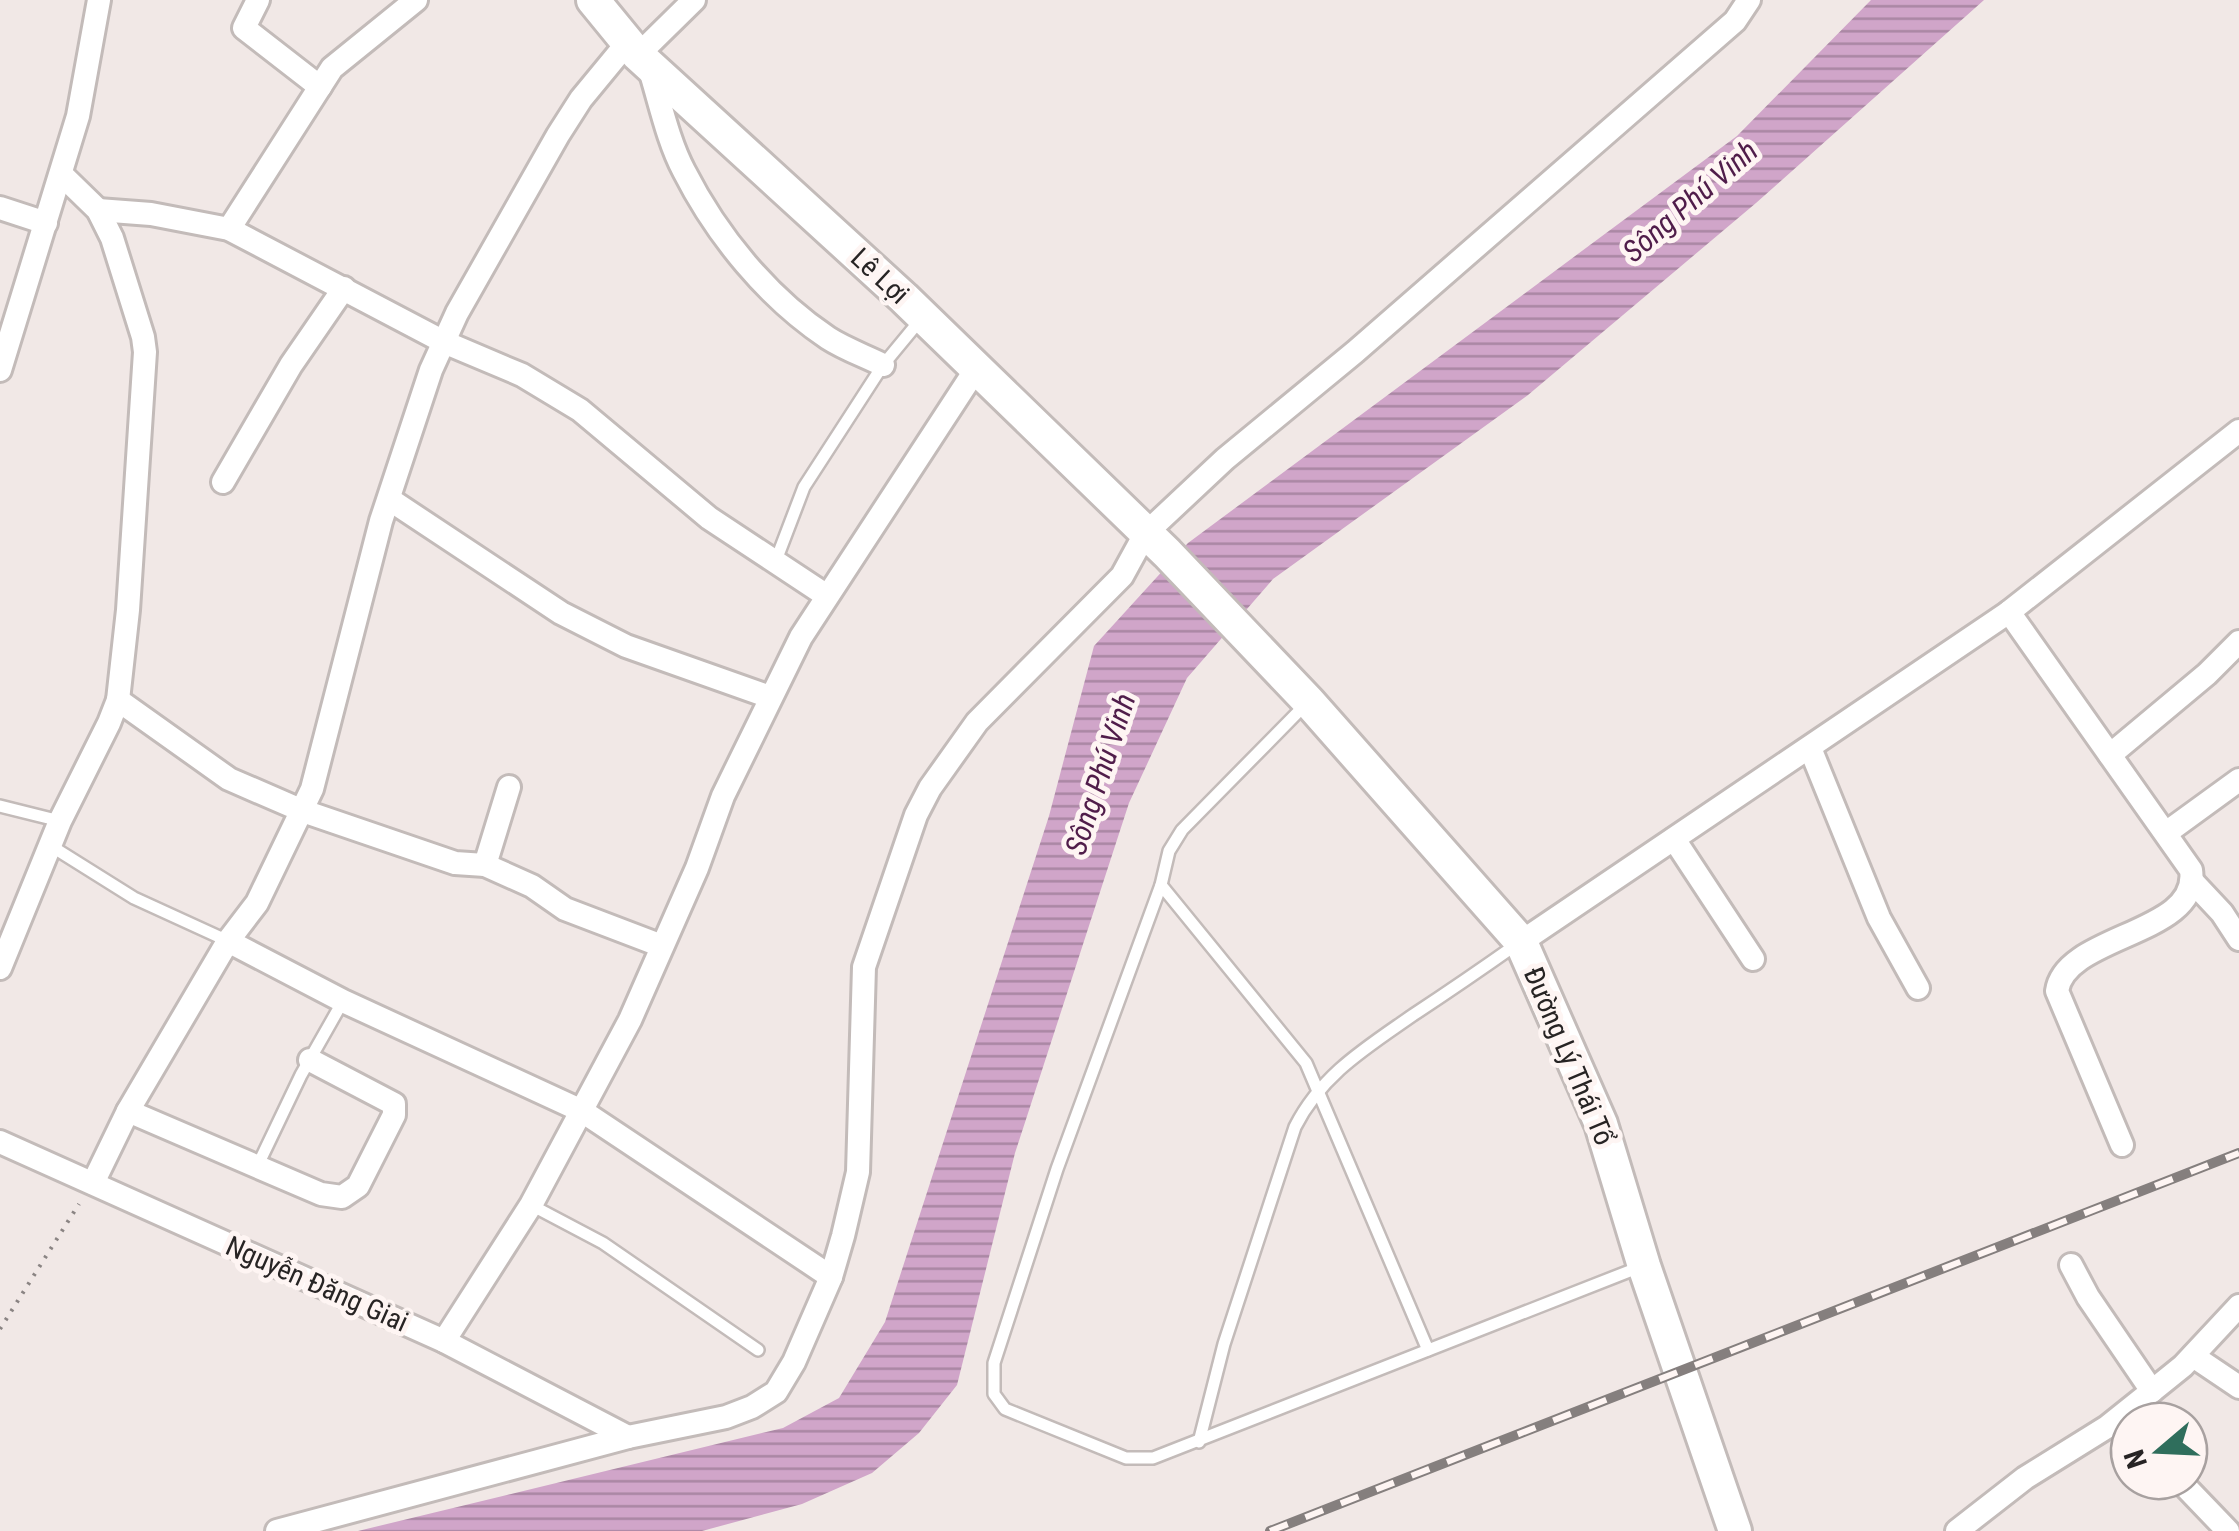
<svg xmlns="http://www.w3.org/2000/svg" width="2239" height="1531" font-family="'Roboto Condensed',sans-serif">
<style>
.water{fill:url(#water-rules)}
.lines{fill:none;stroke-linecap:round;stroke-linejoin:round}
.lane-casing{stroke:#c3bbb9;stroke-width:16}
.street-casing{stroke:#c3bbb9;stroke-width:28}
.secondary-casing{stroke:#c3bbb9;stroke-width:38}
.path{stroke:#8a8483;stroke-width:4;stroke-dasharray:2.5 8;stroke-linecap:butt}
.lane{stroke:#fff;stroke-width:11}
.street{stroke:#fff;stroke-width:22}
.secondary{stroke:#fff;stroke-width:32}
.rail-casing{stroke:#857f7e;stroke-width:10}
.rail{stroke:#fef5f3;stroke-width:6;stroke-dasharray:19;stroke-linecap:butt}
.labels{text-anchor:middle;dominant-baseline:central;stroke-width:10;stroke-linejoin:round;paint-order:stroke}
.street-label{font-size:28px;fill:#272424;stroke:#fef5f3}
.water-label{font-size:30px;font-style:italic;fill:#501d4a;stroke:#fef5f3}
</style>
<defs>
<pattern id="water-rules" width="6" height="5" patternUnits="userSpaceOnUse" patternTransform="scale(2.5)"><rect width="6" height="5" fill="#d0a5c9"/><path d="M0 2.5h6" fill="none" stroke="#a986a3"/></pattern>
</defs>
<rect width="100%" height="100%" fill="#f1e8e6"/>
<path class="water" d="M1871,0H1984L1756,203L1528,395L1273,579L1187,678L1129,803L1015,1153L957,1385L919,1433L872,1473L802,1504L702,1531H358L783,1428L839,1398L885,1322L1049,816L1094,646L1188,543L1737,136Z"/>
<g class="lines">
<g class="lane-casing">
<g id="lane">
<path d="M775,563L804,487L883,365L921,319"/>
<path d="M1305,705L1182,830L1169,851L1161,885L1057,1169L994,1363V1394L1005,1409L1126,1458H1153L1640,1267"/>
<path d="M0,806L60,821"/>
<path d="M51,846L134,898L228,941"/>
<path d="M1161,885L1306,1063L1428,1350"/>
<path d="M257,1167L301,1075L343,1001"/>
<path d="M531,1205L603,1243L758,1350"/>
<path d="M1199,1442L1224,1344L1295,1127C1322,1074 1366,1048 1413,1015C1448,992 1483,968 1517,944"/>
</g>
</g>
<g class="street-casing">
<g id="street">
<path d="M258,0L244,28L320,87"/>
<path d="M638,55L694,0"/>
<path d="M650,70C660,102 668,141 684,171C717,236 768,298 828,338C845,349 865,356 883,365"/>
<path d="M0,208L46,223"/>
<path d="M98,210L151,214L229,229L444,342L522,375L580,410L709,518L827,596"/>
<path d="M229,229L332,68L416,0"/>
<path d="M0,370L78,116L99,0"/>
<path d="M223,482L291,365L344,288"/>
<path d="M389,499L561,613L626,646L770,697"/>
<path d="M2009,612L2191,870C2201,935 2065,934 2057,991L2122,1145"/>
<path d="M118,700L229,779L303,811L455,863L485,865L532,886L565,909L662,946"/>
<path d="M1810,748L1879,918L1918,988"/>
<path d="M2110,755L2207,674L2239,642"/>
<path d="M2166,833L2239,780"/>
<path d="M1674,839L1753,959"/>
<path d="M485,865L509,787"/>
<path d="M2192,881L2222,913L2239,939"/>
<path d="M228,941L343,1001L582,1111L831,1277"/>
<path d="M1521,942L2009,612L2239,431"/>
<path d="M0,968L60,821L109,723L118,700L128,610L145,352L143,337L112,238L98,210L61,174"/>
<path d="M128,1111L321,1194L342,1197L358,1186L394,1115V1104L310,1060"/>
<path d="M0,1142L444,1341L628,1437"/>
<path d="M93,1183L128,1111L228,941L257,903L312,789L381,521L431,370L457,313L558,135L581,99L628,42"/>
<path d="M2071,1265L2088,1297L2152,1391"/>
<path d="M444,1341L531,1205L630,1020L697,868L723,796L801,637L976,369"/>
<path d="M2193,1356L2239,1387"/>
<path d="M2180,1481L2228,1531"/>
<path d="M277,1531L628,1437L726,1417L752,1407L776,1392L794,1362L831,1277L843,1236L858,1172L864,967L916,815L930,788L977,722L1122,576L1145,534L1225,459L1355,352L1735,21L1749,0"/>
<path d="M1957,1531L2025,1478L2107,1427L2152,1391L2183,1366L2239,1306"/>
</g>
</g>
<g class="secondary-casing">
<path id="secondary" d="M593,0L638,55L904,298L1167,553L1309,702L1521,942L1601,1124L1644,1266L1735,1531"/>
</g>
<path class="path" d="M0,1329L79,1204"/>
<use href="#lane" class="lane"/>
<use href="#street" class="street"/>
<use href="#secondary" class="secondary"/>
<g class="rail-casing">
<path id="rail" d="M1270,1531L2239,1153"/>
</g>
<use href="#rail" class="rail"/>
</g>
<g class="labels">
<g class="street-label">
<text transform="translate(880 276) rotate(43)">Lê Lợi</text>
<text transform="translate(1569 1056) rotate(67)">Đường Lý Thái Tổ</text>
<text transform="translate(317 1284) rotate(24)">Nguyễn Đăng Giai</text>
</g>
<g class="water-label">
<text transform="translate(1690 201) rotate(-41)">Sông Phú Vinh</text>
<text transform="translate(1100 774) rotate(-72)">Sông Phú Vinh</text>
</g>
</g>
<g transform="translate(2159 1451) rotate(251)"><circle r="48" fill="#fef5f3" stroke="#a8a1a0" stroke-width="2.5"/>
<path d="M0-8L18 38L0 25L-18 38Z" fill="#2f6e5c"/>
<text y="-15" font-size="28" font-weight="bold" text-anchor="middle" fill="#272424">N</text>
</g>
</svg>
